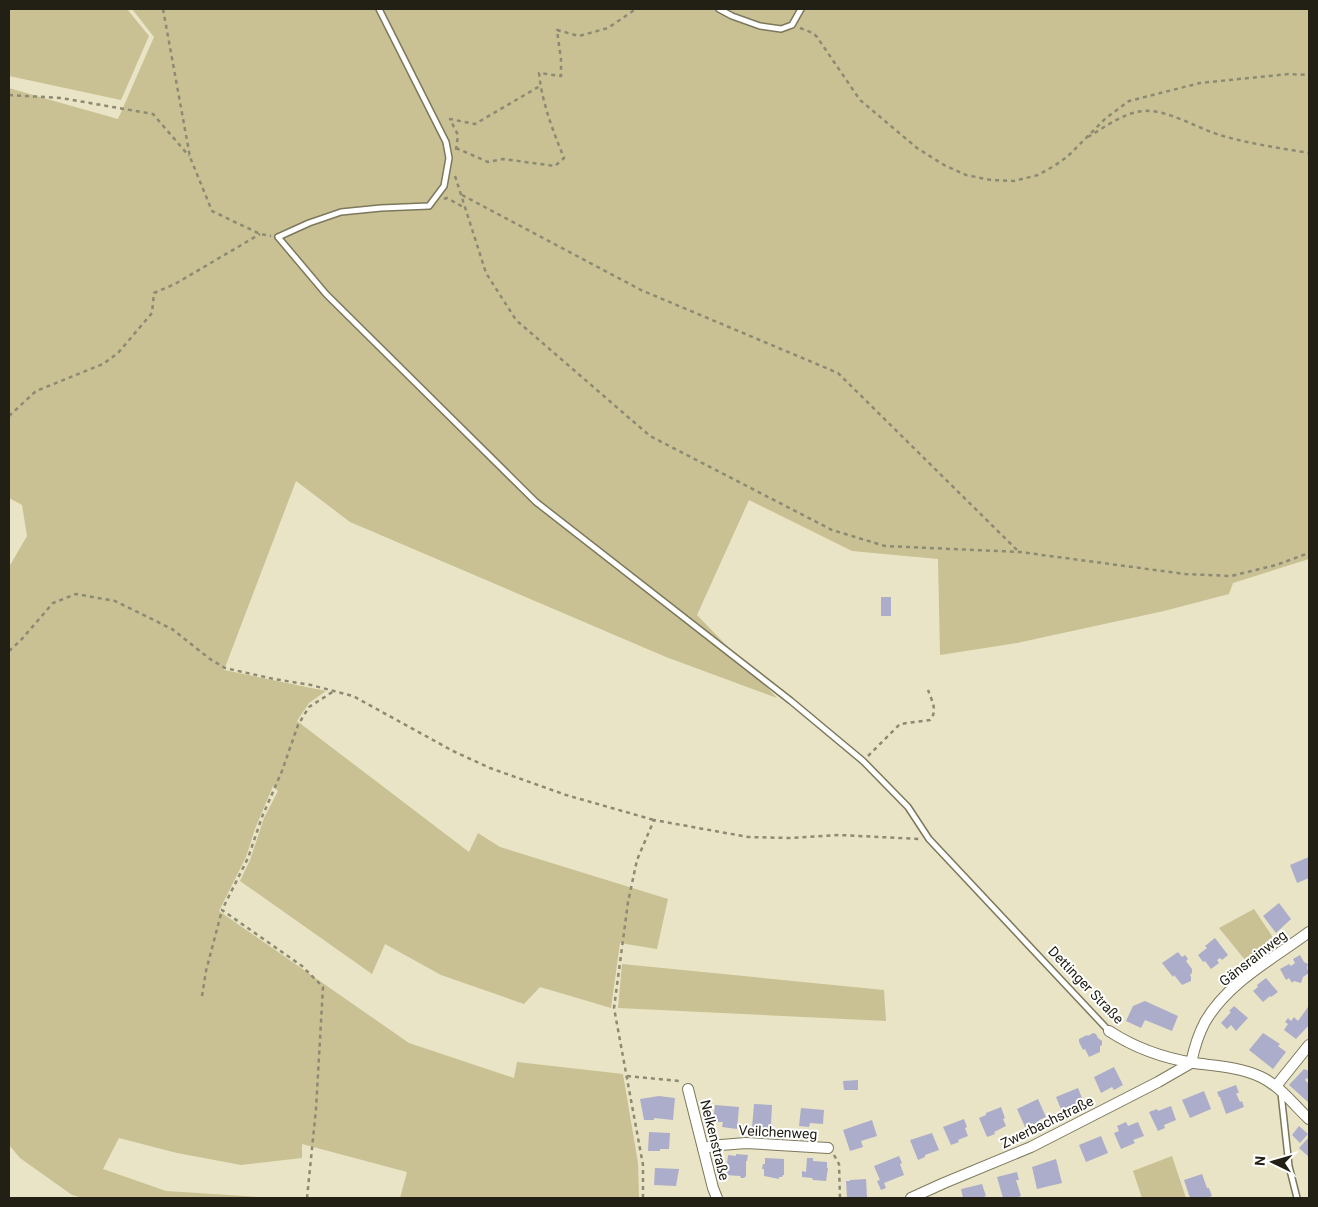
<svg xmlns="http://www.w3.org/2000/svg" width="1318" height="1207" font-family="Roboto,sans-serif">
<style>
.green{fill:#c9c193}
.building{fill:#acadca}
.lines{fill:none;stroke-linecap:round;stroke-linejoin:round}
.service-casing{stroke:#7c785c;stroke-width:8}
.minor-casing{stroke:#7c785c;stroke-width:12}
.path{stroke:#8d8a73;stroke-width:2.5;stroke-dasharray:4 4;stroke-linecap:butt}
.service{stroke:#fff;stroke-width:5}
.minor{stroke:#fff;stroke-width:10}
.labels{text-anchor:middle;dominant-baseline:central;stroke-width:4;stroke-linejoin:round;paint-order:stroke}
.street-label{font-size:14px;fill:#222014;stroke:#fff}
</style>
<rect width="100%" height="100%" fill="#e9e4c5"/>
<g class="green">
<path d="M9,9H127L149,36L121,100L9,76Z"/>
<path d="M132,9H1309V559L1233,583L1229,594L1164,611L1017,643L940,655L938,559L852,551L749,500L697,615L777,698L666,657L350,522L296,481L224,670L326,691L309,703L297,721L469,852L478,833L500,847L668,899L657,949L620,943L611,1008L540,987L524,1004L441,975L385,944L372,974L240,881L250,860L264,818L278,791L273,786L255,829L246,857L219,911L409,1043L514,1078L517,1062L623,1074L638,1163L639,1198H400L407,1172L302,1144V1158L241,1165L177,1153L119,1138L103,1169L166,1191L275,1198H83L72,1195L20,1158L9,1145V567L27,536L22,505L9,498V88L54,101L118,119L154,37Z"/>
<path d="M1254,909L1278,945L1250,966L1219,928Z"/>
<path d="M622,964L884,990L886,1021L618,1008Z"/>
<path d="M1172,1156L1186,1198H1142L1133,1171Z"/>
</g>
<g class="building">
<rect x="881" y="597" width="10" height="19"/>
<path d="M1309,857V878L1297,883L1290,865Z"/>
<path d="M1279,903L1291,919L1276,933L1263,916Z"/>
<path d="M1215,938L1228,955L1222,960L1220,958L1217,960L1219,963L1211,969L1205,961L1203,962L1198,955L1207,948L1205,946Z"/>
<path d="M1178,952L1182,957L1185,955L1188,959L1186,961L1192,969V973L1190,975L1191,977V981L1182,985L1174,975L1173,977L1162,963Z"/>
<path d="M1300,955L1304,962L1308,964L1307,968L1309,973L1303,977L1301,983L1294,981L1292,983L1289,978L1286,980L1280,969L1289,964L1291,966L1295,963L1293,959Z"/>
<path d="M1266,978L1278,992L1271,997L1270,996L1263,1002L1253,991L1258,987L1257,985Z"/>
<path d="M1145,1001L1178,1016L1172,1031L1145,1020L1141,1028L1126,1021L1133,1006Z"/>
<path d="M1234,1006L1248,1018L1236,1031L1231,1025L1227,1029L1221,1023L1231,1012L1229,1011Z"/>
<path d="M1308,1007L1309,1008V1025L1296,1039L1284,1030L1288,1024L1285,1022L1288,1018L1291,1021L1294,1017L1298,1021Z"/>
<path d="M1093,1033L1096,1034L1098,1038L1102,1041V1045L1100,1046V1052L1089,1057L1085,1049L1083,1050L1079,1042V1039L1087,1035L1088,1036Z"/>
<path d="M1263,1033L1280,1044L1278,1046L1286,1052L1273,1069L1249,1050Z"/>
<path d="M1114,1067L1123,1085L1114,1090L1112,1087L1101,1093L1094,1077Z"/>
<path d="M1304,1069L1309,1071V1081L1307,1078L1305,1080L1309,1084V1103L1289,1085Z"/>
<path d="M858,1080V1090H844L843,1081Z"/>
<path d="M1236,1085L1239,1093H1236L1240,1102L1242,1101L1244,1107L1226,1114L1220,1097H1219L1217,1092Z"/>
<path d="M1078,1088L1084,1103L1072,1108L1073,1110L1063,1114L1056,1097Z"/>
<path d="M1204,1091L1211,1109L1190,1118L1182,1100Z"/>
<path d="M659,1096L675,1098L673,1120L654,1118V1120H644L640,1099Z"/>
<path d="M1038,1099L1046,1117L1039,1120V1123L1035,1125L1032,1123L1025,1127L1017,1109Z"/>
<path d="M754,1104L772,1105L771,1124H773L772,1132L759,1131L760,1129L752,1128Z"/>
<path d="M715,1105L739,1107L737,1129L722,1127L723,1122H713Z"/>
<path d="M1171,1106L1176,1120L1164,1125L1165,1128L1158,1131L1149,1112L1157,1109L1158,1111Z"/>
<path d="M1001,1107L1005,1118L1003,1119L1006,1126L994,1132L995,1134L987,1137L979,1118L986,1115V1113Z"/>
<path d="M801,1108L824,1110L823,1124L810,1123L809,1127L799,1126Z"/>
<path d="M964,1119L967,1127L965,1128L968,1136L958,1140L959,1142L951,1145L943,1127Z"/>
<path d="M872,1120L877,1136L861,1141L863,1147L850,1151L843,1130Z"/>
<path d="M1126,1122L1128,1126L1138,1122L1144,1136L1133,1140L1135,1143L1121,1149L1114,1133L1119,1131L1117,1126Z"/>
<path d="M1299,1126L1308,1134L1300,1143L1292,1135Z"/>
<path d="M649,1132L670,1133L669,1149H660V1151H648Z"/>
<path d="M932,1133L939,1150L925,1155V1157L918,1160L910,1140Z"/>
<path d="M1101,1136L1108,1153L1086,1162L1079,1145Z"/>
<path d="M1309,1137V1157L1299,1148Z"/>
<path d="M736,1154L748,1155L747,1161H746V1176L744,1178H741L740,1176L726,1175L728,1155L736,1156Z"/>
<path d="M899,1156L902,1163L900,1164L904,1175L884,1183L886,1188L881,1190L877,1181L880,1180L874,1166Z"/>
<path d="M765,1158L784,1159V1175H783L782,1177H779V1179L764,1176V1169H762L763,1164H765Z"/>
<path d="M807,1158H813V1161L827,1162V1168H828L826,1181L813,1180L812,1178L802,1177V1171L806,1172Z"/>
<path d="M1056,1159L1062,1183L1037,1189L1032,1167Z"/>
<path d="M655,1168L679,1169L676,1186L654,1185Z"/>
<path d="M1017,1172L1019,1180H1016L1021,1196L1015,1198H1011V1197L1003,1198L997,1177Z"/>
<path d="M1202,1174L1207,1188H1209L1212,1196L1206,1198H1190L1184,1180Z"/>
<path d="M866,1179L867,1197L847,1198L846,1181H850V1180Z"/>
<path d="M982,1184L986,1196L981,1198H963L961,1189Z"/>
</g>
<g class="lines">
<g class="service-casing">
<g id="service">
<path d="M379,9L446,142L449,158L444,186L429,206L381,208L341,212L309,223L278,237L326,294L536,502L791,701L863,761L908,807L929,839L1109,1031"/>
<path d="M719,9L732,16L760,26L781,29L792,25L801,9"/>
<path d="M1281,1093L1289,1166L1297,1198"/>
</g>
</g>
<g class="minor-casing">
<g id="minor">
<path d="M1109,1031C1135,1048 1163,1058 1194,1063C1216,1066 1240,1067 1261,1077C1280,1086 1294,1105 1309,1119"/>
<path d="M1276,1086L1309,1045"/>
<path d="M688,1089L713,1188L717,1198"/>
<path d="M703,1148L721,1145L746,1143L828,1148"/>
<path d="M911,1198L944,1183L1031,1147L1158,1082L1191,1063C1194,1049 1198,1035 1205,1022C1228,982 1273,959 1309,932"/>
</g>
</g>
<g class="path">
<path d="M163,9L190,157L212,211L260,234L271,236"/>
<path d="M800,28L813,33L817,37L860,100L917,148L944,165L966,175L991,180L1014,181L1038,175L1054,166L1067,157L1106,118L1129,101L1200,83L1289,74L1309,75"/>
<path d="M9,95L61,98L153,114L189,156"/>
<path d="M1088,137C1105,127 1123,113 1143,111C1168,109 1198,129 1223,136C1251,144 1280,148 1309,153"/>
<path d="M456,148L488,162L503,159L555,166L564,158C553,131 542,103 539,73L561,76V60L557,30L579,36L608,28L636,9"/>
<path d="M456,150L458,135L450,119L475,124L540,86"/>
<path d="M455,176L486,273L516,320L650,436L832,530L885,546L1020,552L1185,574L1231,576L1276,565L1309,553"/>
<path d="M462,195L641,290L838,373L1019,552"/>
<path d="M444,199L447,198L465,208"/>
<path d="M9,416L36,391L103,364L118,353L152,313L154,293L175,284L260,234"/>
<path d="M9,651L21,640L53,603L76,594L115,601L172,629L210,659L225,668L274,679L311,685L353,696L453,751L490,768L566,795L654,820"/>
<path d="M868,756L900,724L930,720C938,711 932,701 928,690"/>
<path d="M202,996L206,971L222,910"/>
<path d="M627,1076L679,1081L681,1083"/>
<path d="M834,1155L839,1164L840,1198"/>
<path d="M307,1198L316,1109L323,987L302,966L222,910L248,858L262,817L282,771L298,725L309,707L334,691"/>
<path d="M643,1198V1165L614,1008L628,902L637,860L654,820L748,837L789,838L839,835L920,839"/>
</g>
<use href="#service" class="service"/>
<use href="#minor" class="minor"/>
</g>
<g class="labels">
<g class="street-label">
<text transform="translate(1253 958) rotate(-38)">Gänsrainweg</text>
<text transform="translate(1086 985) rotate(46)">Dettinger Straße</text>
<text transform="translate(1047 1122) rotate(-26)">Zwerbachstraße</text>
<text transform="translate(778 1132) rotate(3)">Veilchenweg</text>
<text transform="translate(715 1140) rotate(76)">Nelkenstraße</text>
</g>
</g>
<rect width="1318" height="1207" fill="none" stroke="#222014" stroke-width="20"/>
<g transform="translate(1273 1162) rotate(275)" stroke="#ffffff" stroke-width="4" paint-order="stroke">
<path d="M0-4L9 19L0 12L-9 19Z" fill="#222014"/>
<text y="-8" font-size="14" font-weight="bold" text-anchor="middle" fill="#222014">N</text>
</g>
</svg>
